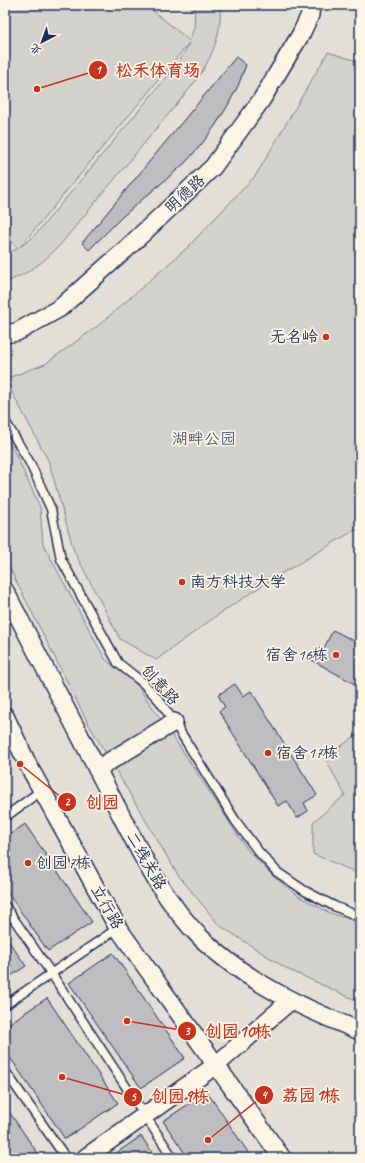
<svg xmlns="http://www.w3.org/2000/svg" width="365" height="1163" font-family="Caveat,'LXGW WenKai TC',sans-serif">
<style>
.built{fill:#e3dfd6}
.green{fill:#d3d1cc;stroke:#778095;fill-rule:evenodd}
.building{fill:#bebec0;stroke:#1b2f5e}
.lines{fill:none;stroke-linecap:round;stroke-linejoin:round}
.lane-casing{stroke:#1b2f5e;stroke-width:11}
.street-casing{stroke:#1b2f5e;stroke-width:20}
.lane{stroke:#fcf5e5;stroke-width:8}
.street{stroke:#fcf5e5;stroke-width:17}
.poi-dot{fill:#c8321e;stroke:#fcf5e5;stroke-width:1.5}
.labels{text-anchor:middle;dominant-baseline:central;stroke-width:3.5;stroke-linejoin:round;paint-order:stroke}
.street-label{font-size:16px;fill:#1b2f5e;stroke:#fcf5e5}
.poi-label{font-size:16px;fill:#1b2f5e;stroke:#fcf5e5;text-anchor:start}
.park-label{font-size:16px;fill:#49587a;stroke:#fcf5e5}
.leader{fill:none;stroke:#c8321e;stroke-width:1.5}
.callout-dot{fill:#c8321e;stroke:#fcf5e5;stroke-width:1.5}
.mark-label{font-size:12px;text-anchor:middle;font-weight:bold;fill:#fff}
.callout-label{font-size:17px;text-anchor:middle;font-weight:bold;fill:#c8321e;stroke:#fcf5e5;stroke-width:3.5;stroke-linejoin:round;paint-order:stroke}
</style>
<rect width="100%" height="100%" fill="#f3ede0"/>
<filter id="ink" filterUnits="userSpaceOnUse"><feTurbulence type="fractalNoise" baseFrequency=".025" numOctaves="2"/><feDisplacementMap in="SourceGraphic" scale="8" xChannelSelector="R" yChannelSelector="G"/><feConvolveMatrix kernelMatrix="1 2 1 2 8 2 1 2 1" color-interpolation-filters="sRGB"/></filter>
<g filter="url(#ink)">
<rect class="built" x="5" y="5" width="355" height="1153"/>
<g class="green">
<path d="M5,5H146L190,41L194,27L195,5H220C222,35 212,58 195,82L60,245C44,262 27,275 5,282V255L18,248L5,237ZM189,43L183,55L175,67L41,228L31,239L20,247Z"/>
<path d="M328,52L360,62V531L355,530L269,581L215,617L156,660L120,639L74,551L49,462L5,379L45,364L99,325L188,247L256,175Z"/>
<path d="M5,436L16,455L40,507L43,544L105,659L137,685L184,753L247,849L273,876L300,897L330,913L360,923V1002L287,969L219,925L178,875L89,725L5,559Z"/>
<path d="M356,735L360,737V874L313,854V822L345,795L325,758Z"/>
</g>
<g class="building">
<path d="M236,57L246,65L238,86L227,107L215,126L201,145L186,162L169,177L145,197L122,217L89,250L82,243Z"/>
<path d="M333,630L360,644V687L310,659L317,647L323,650Z"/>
<path d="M235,684L243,696L251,691L317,795L304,803L308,811L297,818L287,801L278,806L219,711L225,707L218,695Z"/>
<path d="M25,824L92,922L48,951L5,889V838Z"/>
<path d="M5,936L26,966L5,980Z"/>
<path d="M113,953L185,1058L141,1088L69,983Z"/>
<path d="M47,998L118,1103L65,1139L5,1050V1026Z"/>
<path d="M207,1092L252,1158H188L163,1121Z"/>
<path d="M5,1106L41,1158H5Z"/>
<path d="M141,1136L156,1158H109Z"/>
</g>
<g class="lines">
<g class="lane-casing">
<g id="lane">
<path d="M5,421L30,463L51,509L61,559L118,663L142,682L159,700L174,722L235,820L258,851L277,872L305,891L334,906L360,917"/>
<path d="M5,817L42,790"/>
<path d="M5,906L51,973L173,1158"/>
<path d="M5,1005L118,928"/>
<path d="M5,1071L66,1158"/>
</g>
</g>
<g class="street-casing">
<g id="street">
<path d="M5,334L17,332L60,308L125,250L213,167L262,99L301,34L310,15L311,5"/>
<path d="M5,591C40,658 74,725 109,792C136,843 160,898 202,939C247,982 303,1008 360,1031"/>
<path d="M5,716L28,765L118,928L216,1065L282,1158"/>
<path d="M97,769L174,722"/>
<path d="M85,1158L216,1065L290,1001"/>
</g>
</g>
<use href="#lane" class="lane"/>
<use href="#street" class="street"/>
</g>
</g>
<g class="poi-dot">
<circle cx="326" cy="337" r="4"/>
<circle cx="182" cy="582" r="4"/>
<circle cx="336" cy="655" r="4"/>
<circle cx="268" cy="753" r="4"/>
<circle cx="28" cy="863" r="4"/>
</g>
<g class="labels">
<g class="street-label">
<text transform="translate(185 194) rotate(-43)">明德路</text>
<text transform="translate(160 685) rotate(48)">创意路</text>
<text transform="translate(146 861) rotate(60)">二线关路</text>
<text transform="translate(107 907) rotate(60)">立行路</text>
</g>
<g class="poi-label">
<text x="318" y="337" text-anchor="end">无名岭</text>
<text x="190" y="582">南方科技大学</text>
<text x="328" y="655" text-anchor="end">宿舍16栋</text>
<text x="276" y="753">宿舍17栋</text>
<text x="36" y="863">创园7栋</text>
</g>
<g class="park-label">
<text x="204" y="439">湖畔公园</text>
</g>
</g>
<path class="leader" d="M37 89L98 70M20 764L67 802M127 1021L187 1031M208 1140L264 1095M62 1077L133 1097"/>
<g class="callout-dot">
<circle cx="37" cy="89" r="4"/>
<circle cx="20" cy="764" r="4"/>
<circle cx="127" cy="1021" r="4"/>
<circle cx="208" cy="1140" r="4"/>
<circle cx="62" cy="1077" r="4"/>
<circle cx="98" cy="70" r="10"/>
<circle cx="67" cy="802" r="10"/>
<circle cx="187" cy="1031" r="10"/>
<circle cx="264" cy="1095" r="10"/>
<circle cx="133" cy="1097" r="10"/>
</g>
<g class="mark-label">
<text x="98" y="74">1</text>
<text x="67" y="806">2</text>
<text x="187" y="1035">3</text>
<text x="264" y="1099">4</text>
<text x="133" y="1101">5</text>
</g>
<g class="callout-label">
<text x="158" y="76">松禾体育场</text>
<text x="102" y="808">创园</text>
<text x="238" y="1037">创园10栋</text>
<text x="311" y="1101">荔园1栋</text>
<text x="180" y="1102">创园9栋</text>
</g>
<rect width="365" height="1163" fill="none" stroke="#fcf5e5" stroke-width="20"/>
<rect x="10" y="10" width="345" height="1143" fill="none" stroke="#1b2f5e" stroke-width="1.5" filter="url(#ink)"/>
<g transform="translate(42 42) rotate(221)" stroke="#fcf5e5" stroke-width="3" paint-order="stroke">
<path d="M0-3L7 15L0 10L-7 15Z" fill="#1b2f5e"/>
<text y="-6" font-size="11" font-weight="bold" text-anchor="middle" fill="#1b2f5e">北</text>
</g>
</svg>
